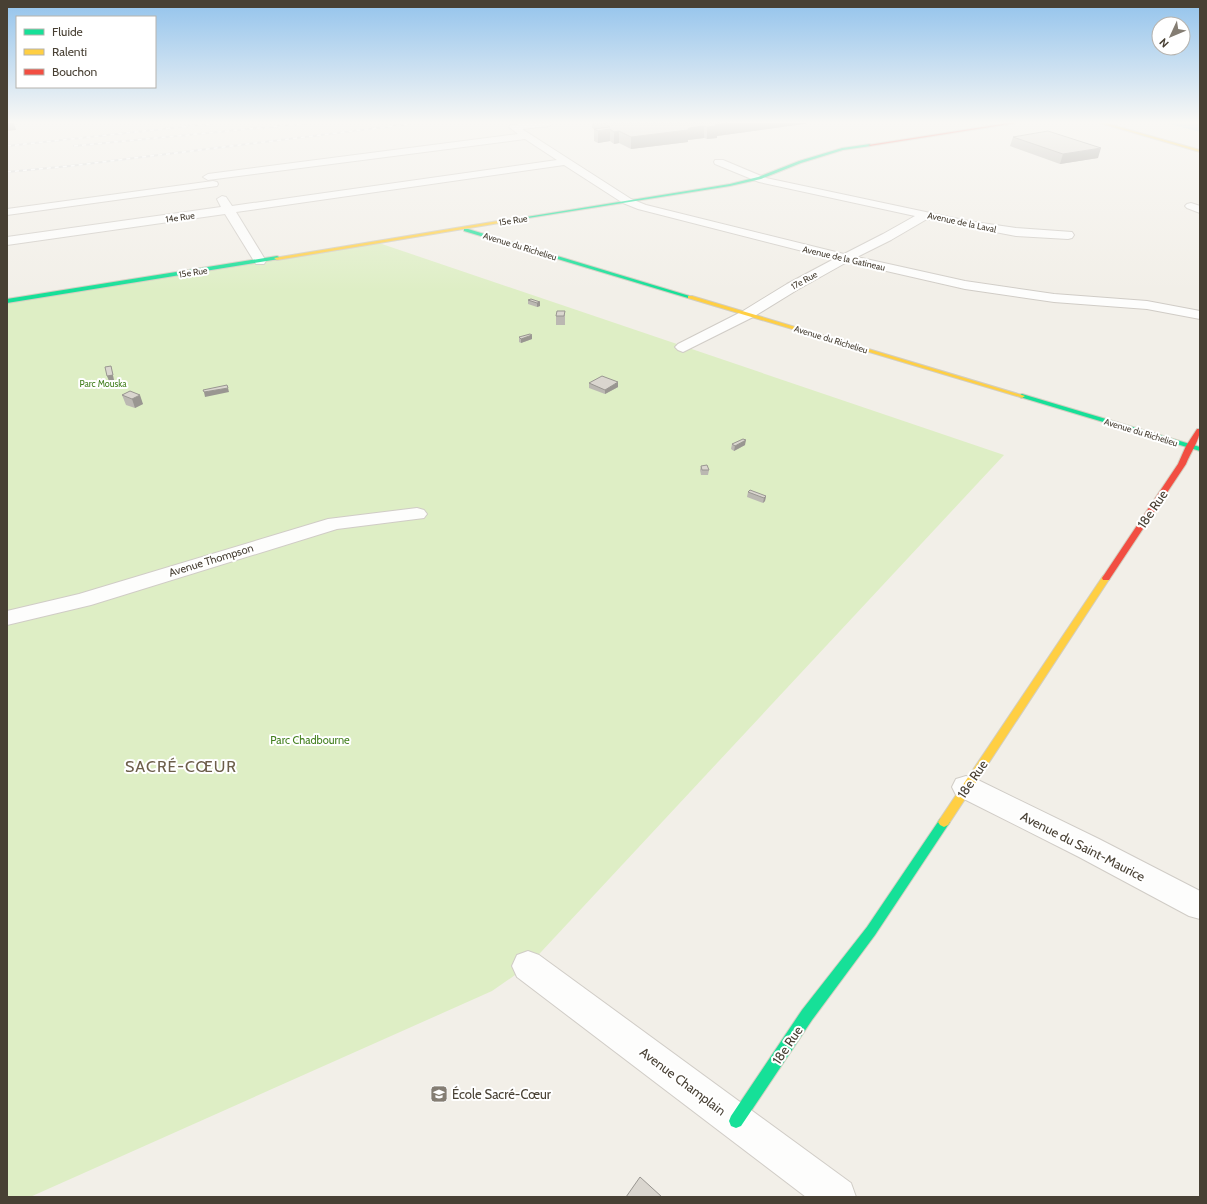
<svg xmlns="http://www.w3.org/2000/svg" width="1207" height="1204" font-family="Cabin,sans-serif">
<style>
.green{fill:#deeec5}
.water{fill:#b4daf3}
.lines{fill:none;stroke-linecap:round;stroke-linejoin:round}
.street-casing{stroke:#d0ccc6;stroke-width:2}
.fast-casing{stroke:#d3cec0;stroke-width:2}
.slow-casing{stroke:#d3cec0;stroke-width:2}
.jam-casing{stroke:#d3cec0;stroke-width:2}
.street{fill:#fdfdfc;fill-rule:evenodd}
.fast{fill:#16e098;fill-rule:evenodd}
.slow{fill:#ffcf43;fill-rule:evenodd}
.jam{fill:#f24e42;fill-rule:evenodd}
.rail-casing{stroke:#d9d9d8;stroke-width:2}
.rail{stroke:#fff;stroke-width:1.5;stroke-dasharray:4;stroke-linecap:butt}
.wall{fill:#bbb8b2}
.shaded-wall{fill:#999691}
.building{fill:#dad6cf;stroke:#999691}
.labels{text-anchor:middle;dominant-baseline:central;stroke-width:4;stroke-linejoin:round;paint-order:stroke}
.far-street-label{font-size:9px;fill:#484034;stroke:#fff}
.far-park-label{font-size:9px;fill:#448020;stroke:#fff}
.street-label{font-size:11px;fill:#484034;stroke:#fff}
.park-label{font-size:11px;fill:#448020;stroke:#fff}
.near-street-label{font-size:13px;fill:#484034;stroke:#fff}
.near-poi-label{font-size:13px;fill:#484034;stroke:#fff;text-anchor:start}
.near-quarter-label{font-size:16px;letter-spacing:1px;fill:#6c5e4a;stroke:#fff}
</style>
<rect width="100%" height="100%" fill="#f2efe8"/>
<path class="green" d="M376,242L1004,455L528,966L492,991L30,1197H7V301Z"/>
<path class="water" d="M1166,123H1200V132Z"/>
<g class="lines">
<g class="street-casing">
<g id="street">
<path d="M527,123H553L549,126L522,129L631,199L646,205L844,254L883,234L915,216L759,182L715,164L714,162L715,160H723L766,178L968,221L1016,228L1072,232L1074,235L1072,238L1068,239L1016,236L927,219L891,240L857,257L965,281L1054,294L1147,301L1200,311V319L1147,309L1054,302L965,289L847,262L797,290L753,317L683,352L678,350L675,347L678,344L743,311L787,284L834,259L638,209L623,203L564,165L236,212L266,261L264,264H256L254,261L225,214L7,245V237L221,207L217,199L222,196L226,197L232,206L557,160L525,139L208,180L203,177L208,174L518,134L509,127L510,125Z"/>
<path d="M213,181L217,182L218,184L217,186L7,215V209Z"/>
<path d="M1191,203L1200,206V213L1187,208L1185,206L1187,204Z"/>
<path d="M417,508L424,510L427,514L424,518L337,529L91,605L7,625V611L79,594L328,519Z"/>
<path d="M966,776L976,779L1099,839L1200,891V919L1189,916L1079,857L956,795L952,787L956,779Z"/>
<path d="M528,951L539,955L851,1183L856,1197H806L517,977L512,966L517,955Z"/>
</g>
</g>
<g class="fast-casing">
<g id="fast">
<path d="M870,144L871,146L843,150L801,163L761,179L730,186L522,219L520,218L730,184L758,177L799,161L842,148Z"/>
<path d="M464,229H468L693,297L688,298L464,231Z"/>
<path d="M277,256L279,257V259L7,303V299Z"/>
<path d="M1022,394L1200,447V451L1020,397V395Z"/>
<path d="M944,817L948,819L950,822L948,825L875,935L812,1020L741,1126L736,1128L731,1126L729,1121L731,1116L802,1010L867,927L940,819Z"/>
</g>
</g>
<g class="slow-casing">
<g id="slow">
<path d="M1100,123H1105L1200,150V152Z"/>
<path d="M522,217H524V219L277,260L274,258Z"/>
<path d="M688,296H692L1025,396L1022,398L1020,397L688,298Z"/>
<path d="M1106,575L1110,578L948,825L944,827L940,825L938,822L940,819L1103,576Z"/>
</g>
</g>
<g class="jam-casing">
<g id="jam">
<path d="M1008,123H1016L870,146L868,145Z"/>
<path d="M1197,429H1200C1200,440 1190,453 1186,464L1109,580H1103L1102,578L1178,464L1186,446Z"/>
</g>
</g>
<use href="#street" class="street"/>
<use href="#fast" class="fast"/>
<use href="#slow" class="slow"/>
<use href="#jam" class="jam"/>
<g class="rail-casing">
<g id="rail">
<path d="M7,146L218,123"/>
<path d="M74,146L310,123"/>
<path d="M7,172L70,166L418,123"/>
</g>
</g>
<use href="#rail" class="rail"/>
</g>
<g class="wall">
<path d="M592,123H810L717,136V138L707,139L704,138L688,140V142L631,149L619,143L614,144L610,141L598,143L594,141V129L592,128Z"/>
<path d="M1013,137L1098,158L1060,164L1010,146Z"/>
<path d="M528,300L540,302V306L537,307L528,304Z"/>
<path d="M565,311V325H556V316Z"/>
<path d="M519,337L532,339L521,343L519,342Z"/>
<path d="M589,383L618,387L605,394L589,388Z"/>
<path d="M130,391L143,404L135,408L126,405L122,395Z"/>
<path d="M732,444L745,445L734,451L731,449Z"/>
<path d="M701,466L709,470L708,475H701L700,470Z"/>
<path d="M748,492L766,496L765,501L763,503L747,497Z"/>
</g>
<g class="shaded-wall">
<path d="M7,123H14L16,130L7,131Z"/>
<path d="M728,123H810L717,136V138L707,139V127L715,125Z"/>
<path d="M704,126V138L688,140V142L631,149V137Z"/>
<path d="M610,129V141L598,143V131Z"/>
<path d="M619,131V143L614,144V132Z"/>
<path d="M1101,148L1098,158L1060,164L1063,154Z"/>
<path d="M540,302V306L537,307V303Z"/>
<path d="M532,335V339L521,343V339Z"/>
<path d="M111,366L114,380L109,381L107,376Z"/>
<path d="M618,382V387L605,394V390Z"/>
<path d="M228,388L229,392L205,397L204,392Z"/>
<path d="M140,395L143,404L135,408L132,399Z"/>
<path d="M746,440L745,445L734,451L735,446Z"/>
<path d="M766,496L765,501L763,503L764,498Z"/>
</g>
<g class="building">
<path d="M603,123H728L715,125L717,126L707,127L704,126L689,128L688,130L631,137L619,131L614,132L610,129L598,131L594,129L610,127Z"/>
<path d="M1048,131L1101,148L1063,154L1013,137Z"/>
<path d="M531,299L540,302L537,303L528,300Z"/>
<path d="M557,311H565L564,316H556Z"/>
<path d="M530,334L532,335L521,339L519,337Z"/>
<path d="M111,366L113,375L107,376L105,367Z"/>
<path d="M602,376L618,382L605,390L589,383Z"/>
<path d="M227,385L228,388L204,392L203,390Z"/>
<path d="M130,391L140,395L132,399L122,395Z"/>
<path d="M743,439L746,440L735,446L732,444Z"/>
<path d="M707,465L709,470H702L701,466Z"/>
<path d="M750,490L766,496L764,498L748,492Z"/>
<path d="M640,1177L662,1197H626Z"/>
</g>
<linearGradient id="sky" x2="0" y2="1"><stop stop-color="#93c3ec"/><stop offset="0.42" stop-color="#f9f8f5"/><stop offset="1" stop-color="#f9f8f5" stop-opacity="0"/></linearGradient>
<rect width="1207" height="291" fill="url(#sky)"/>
<defs>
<g id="school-square" transform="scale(0.9)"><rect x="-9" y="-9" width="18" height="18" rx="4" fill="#847d73" stroke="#fff"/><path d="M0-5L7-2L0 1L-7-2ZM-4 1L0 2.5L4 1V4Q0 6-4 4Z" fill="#fff"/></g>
</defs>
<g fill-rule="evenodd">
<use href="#school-square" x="439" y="1094"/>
</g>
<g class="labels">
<g class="far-street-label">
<text transform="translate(180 217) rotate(-8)">14e Rue</text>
<text transform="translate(513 220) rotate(-9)">15e Rue</text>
<text transform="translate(962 222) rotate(12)">Avenue de la Laval</text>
<text transform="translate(520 246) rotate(17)">Avenue du Richelieu</text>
<text transform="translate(844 258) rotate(13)">Avenue de la Gatineau</text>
<text transform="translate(193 272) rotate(-9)">15e Rue</text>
<text transform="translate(804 280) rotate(-29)">17e Rue</text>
<text transform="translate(831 339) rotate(17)">Avenue du Richelieu</text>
<text transform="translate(1141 432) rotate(17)">Avenue du Richelieu</text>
</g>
<g class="far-park-label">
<text x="103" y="383">Parc Mouska</text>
</g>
<g class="street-label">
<text transform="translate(211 560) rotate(-17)">Avenue Thompson</text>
</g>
<g class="park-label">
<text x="310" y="740">Parc Chadbourne</text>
</g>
<g class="near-street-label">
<text transform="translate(1152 509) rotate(-56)">18e Rue</text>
<text transform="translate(972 779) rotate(-56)">18e Rue</text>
<text transform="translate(1083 846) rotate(27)">Avenue du Saint-Maurice</text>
<text transform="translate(787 1045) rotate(-56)">18e Rue</text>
<text transform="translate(683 1081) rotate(37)">Avenue Champlain</text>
</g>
<g class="near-poi-label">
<text x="452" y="1094">École Sacré-Cœur</text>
</g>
<g class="near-quarter-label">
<text x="181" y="766">SACRÉ-CŒUR</text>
</g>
</g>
<rect width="1207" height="1204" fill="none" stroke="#484034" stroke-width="16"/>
<rect x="16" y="16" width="140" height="72" fill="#ffffff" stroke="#b6b3ae"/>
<rect x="24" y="29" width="20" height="6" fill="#16e098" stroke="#b6b3ae"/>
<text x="52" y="36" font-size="12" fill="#484034">Fluide</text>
<rect x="24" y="49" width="20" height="6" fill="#ffcf43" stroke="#b6b3ae"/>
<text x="52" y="56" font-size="12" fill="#484034">Ralenti</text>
<rect x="24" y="69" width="20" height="6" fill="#f24e42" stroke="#b6b3ae"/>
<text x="52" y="76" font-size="12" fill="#484034">Bouchon</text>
<g transform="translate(1171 36) rotate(226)"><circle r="19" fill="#ffffff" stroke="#b6b3ae"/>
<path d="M0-3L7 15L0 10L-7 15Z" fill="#847d73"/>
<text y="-6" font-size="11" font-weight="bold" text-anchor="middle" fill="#484034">N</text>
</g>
</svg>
